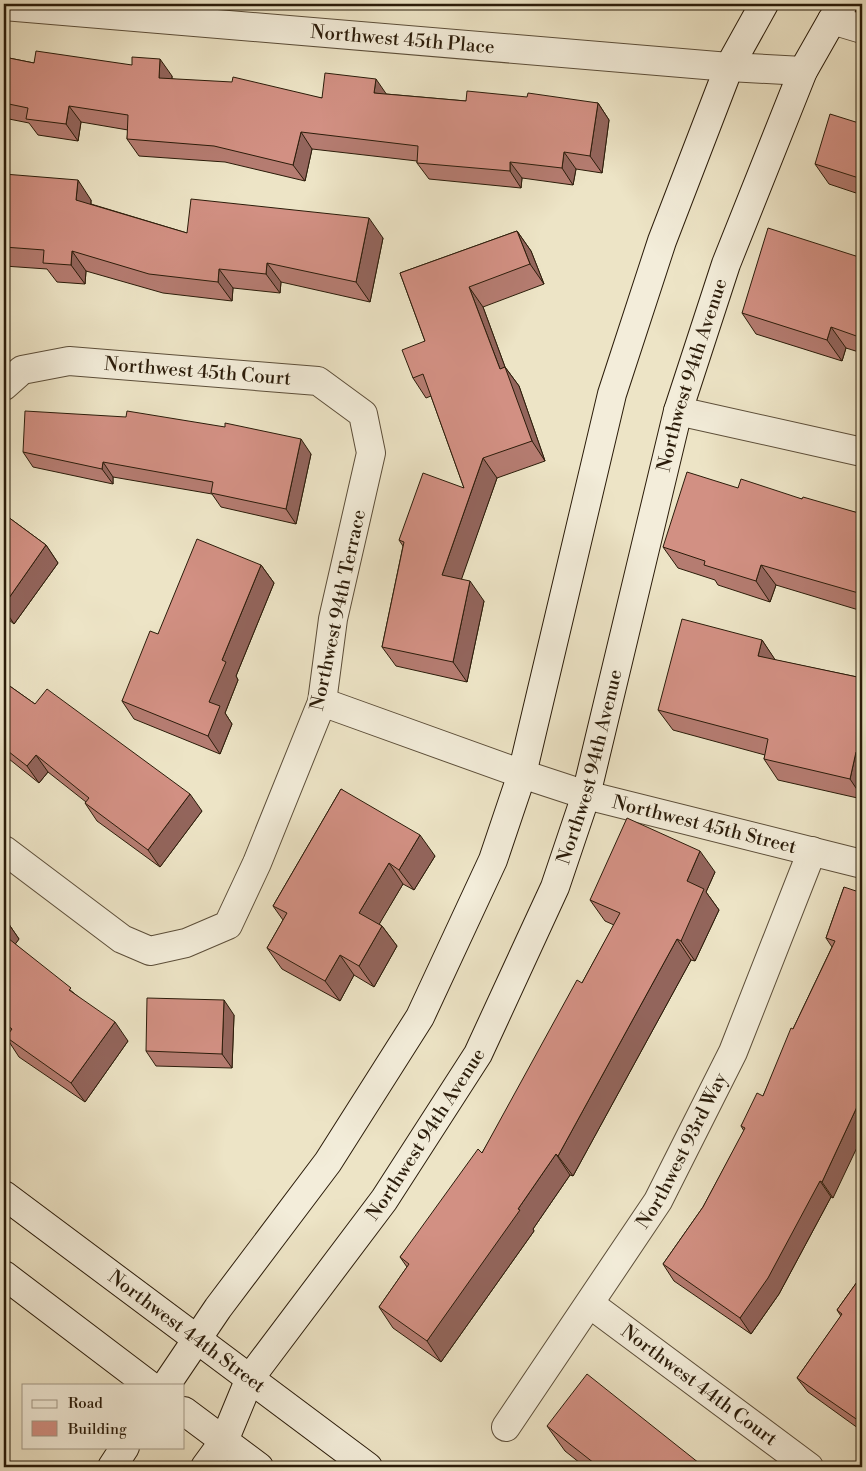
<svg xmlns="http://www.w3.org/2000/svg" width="866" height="1471" font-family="'Libre Bodoni',serif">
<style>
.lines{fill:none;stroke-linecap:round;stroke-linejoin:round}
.street-casing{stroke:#5c4e39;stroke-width:30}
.secondary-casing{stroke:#2b1c0a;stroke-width:30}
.street{stroke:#f3edda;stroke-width:28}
.secondary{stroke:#f3edda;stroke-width:28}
.wall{fill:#b57c71;stroke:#2b1c0a}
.shaded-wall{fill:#93655c;stroke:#2b1c0a}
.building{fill:#d29083;stroke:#2b1c0a}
.labels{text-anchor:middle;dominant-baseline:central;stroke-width:5;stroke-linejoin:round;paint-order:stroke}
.street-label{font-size:19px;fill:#2b1c0a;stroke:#f3edda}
</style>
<rect width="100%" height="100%" fill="#ede4c6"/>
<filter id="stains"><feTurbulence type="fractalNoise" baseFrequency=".004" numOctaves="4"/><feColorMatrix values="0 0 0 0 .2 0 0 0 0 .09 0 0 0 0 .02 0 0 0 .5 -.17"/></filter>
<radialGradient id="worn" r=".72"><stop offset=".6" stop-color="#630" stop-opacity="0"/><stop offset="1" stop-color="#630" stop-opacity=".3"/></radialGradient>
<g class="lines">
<g class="street-casing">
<g id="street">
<path id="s1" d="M4,6L729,67L803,71"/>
<path d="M832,20L862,29"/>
<path id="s2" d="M4,386L22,370L69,361L318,381L363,414L371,453L333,619L322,702L257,863L228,925L186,943L150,951L122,939L4,850"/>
<path d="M678,411L862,452"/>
<path id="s3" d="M322,702L522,774L586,795L862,864"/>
<path id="s4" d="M590,1304L809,1467"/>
<path id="s5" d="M506,1427L658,1201L733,1052L812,851"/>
</g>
</g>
<g class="secondary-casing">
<g id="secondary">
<path id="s6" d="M4,1195L368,1467"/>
<path d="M4,1275L149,1385"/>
<path d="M166,1385L218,1308L328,1162L420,1017L493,860L522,774L612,394L662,241L729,67L764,4"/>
<path d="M184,1411L259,1467"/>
<path d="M112,1467L125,1447"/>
<path id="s7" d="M205,1467L224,1441L250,1378L384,1200L478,1054L555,887L586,795L678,411L726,264L803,71L832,20L843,4"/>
</g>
</g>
<use href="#street" class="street"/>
<use href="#secondary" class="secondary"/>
</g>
<g class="wall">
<path d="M4,57L34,63L172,76V79L322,98L386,94L466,101L598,103L609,120L602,173L576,169L573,185L522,178L521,188L429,179L417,163V161L312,149L305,181L225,162L139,156L127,139L128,130L81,122L78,141L38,135L29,123L4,118Z"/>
<path d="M862,124V195L829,184L815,164Z"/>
<path d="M4,174L91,200V204L187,233L383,238L370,302L281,282L280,293L233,288L232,301L163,293L86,271L85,284L57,282L47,269L4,266Z"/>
<path d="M517,231L531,251L544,284L483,307L505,367L519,386L545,461L497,478L461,579L484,601L467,682L396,666L382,647L403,546L399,540L464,488L431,396L426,398L413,378L425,341L400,273Z"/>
<path d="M862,258V353L846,348L842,361L756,334L742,313Z"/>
<path d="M23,452L311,454L296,524L221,507L212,494L113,477V484L33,467Z"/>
<path d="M738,488L802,499L862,514V611L776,585L770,602L718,585L715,580L678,568L663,547Z"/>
<path d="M4,514L46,545L58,563L14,624L4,616Z"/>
<path d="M261,565L274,583L236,676L238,680L225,713L232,724L220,754L134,719L122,701L158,634Z"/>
<path d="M762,640L775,660L862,678V799L778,780L764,759L765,755L673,730L658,710Z"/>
<path d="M4,682L35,704L202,811L160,867L97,821L85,803L86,802L48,772L39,783L4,755Z"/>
<path d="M341,789L435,856L414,890L403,884L379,924L382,926L397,946L374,987L354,975L340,1001L282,969L267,948L283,920L273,906Z"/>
<path d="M715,872L706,892L719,910L695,961L691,960L573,1176L570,1175L533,1229L534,1231L441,1362L393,1328L379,1307L407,1267L400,1257L482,1153L582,983L614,925L605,921L590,900Z"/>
<path d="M844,887L833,1198L831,1197L779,1294L751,1334L674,1281L663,1264L703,1207L744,1131L741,1126L763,1096L793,1029L832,947L826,938Z"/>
<path d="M4,918L6,920L19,939L15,944L75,994L128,1041L85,1102L19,1057L6,1037L8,1035L4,1031Z"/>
<path d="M234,1015L232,1068L156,1066L146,1051Z"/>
<path d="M862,1275V1431L808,1392L797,1378L841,1316L837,1310Z"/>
<path d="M547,1426L704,1467H585L565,1451Z"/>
</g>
<g class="shaded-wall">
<path d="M160,59L172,76L171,94L159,78Z"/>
<path d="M376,79L387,95L374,93Z"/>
<path d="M598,103L609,120L602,173L590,156Z"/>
<path d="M69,106L81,122L78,141L66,124Z"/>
<path d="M301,132L312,149L305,181L293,165Z"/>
<path d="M564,152L576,169L573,185L562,168Z"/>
<path d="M510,162L522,178L521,188L510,171Z"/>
<path d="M78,180L91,200L90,219L76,200Z"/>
<path d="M369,218L383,238L370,302L356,282Z"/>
<path d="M517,231L531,251L544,284L530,264Z"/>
<path d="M72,251L86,271L85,284L71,265Z"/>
<path d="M267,263L281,282L280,293L266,274Z"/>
<path d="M219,269L233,288L232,301L218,282Z"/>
<path d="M469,287L483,307L505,367L519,386L545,461L532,441L500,369Z"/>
<path d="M831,327L846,348L842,361L827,340Z"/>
<path d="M301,439L311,454L296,524L286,509Z"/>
<path d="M483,458L497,478L456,595L442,575Z"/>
<path d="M103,462L113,477V484L102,469Z"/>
<path d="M46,545L58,563L14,624L4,609V605Z"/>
<path d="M261,565L274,583L236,676L238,680L225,713L232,724L220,754L208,736L209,702L222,660Z"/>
<path d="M761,565L776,585L770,602L756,581Z"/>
<path d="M470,581L484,601L467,682L453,662Z"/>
<path d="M762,640L776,661L758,656Z"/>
<path d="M856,752L862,761V797L850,779Z"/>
<path d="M36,755L48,772L39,783L27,766Z"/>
<path d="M190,794L202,811L160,867L148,850Z"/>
<path d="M420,835L435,856L414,890L399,870Z"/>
<path d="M700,851L715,872L706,892L719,910L695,961L681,941L687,881Z"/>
<path d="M389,863L403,884L374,933L359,913Z"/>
<path d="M6,920L19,939L11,950L4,939V923Z"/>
<path d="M382,926L397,946L374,987L359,966Z"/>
<path d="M677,939L691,960L573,1176L558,1156Z"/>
<path d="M340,955L354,975L340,1001L325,981Z"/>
<path d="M224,1000L234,1015L232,1068L222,1054Z"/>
<path d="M115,1022L128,1041L85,1102L71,1083Z"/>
<path d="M862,1096V1137L833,1198L822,1182Z"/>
<path d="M556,1154L570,1175L533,1229L534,1231L441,1362L427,1341Z"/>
<path d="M820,1181L831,1197L779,1294L751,1334L740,1318Z"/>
</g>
<g class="building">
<path d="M36,51L132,65V57L160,59L159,78L232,82L233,77L322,98L325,73L376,79L374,93L466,101L467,91L527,97L528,93L598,103L590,156L564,152L562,168L510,162V171L417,163L418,146L301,132L293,165L214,146L127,139L128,115L69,106L66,124L26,119L28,108L4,103V57L34,63Z"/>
<path d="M830,114L862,124V179L815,164Z"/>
<path d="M4,174L78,180L76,200L187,233L191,199L369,218L356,282L267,263L266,274L219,269L218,282L149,274L72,251L71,265L43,263L44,250L4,247Z"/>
<path d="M768,228L862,258V338L831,327L827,340L742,313Z"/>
<path d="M517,231L530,264L469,287L500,369L505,367L532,441L483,458L442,575L470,581L453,662L382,647L404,542L399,540L423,473L464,488L423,374L413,378L402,350L425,341L400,273Z"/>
<path d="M25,411L126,417L127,411L225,427V423L301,439L286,509L211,493L213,482L103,462L102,469L23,452Z"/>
<path d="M687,472L738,488L741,479L802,499L803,497L862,514V594L761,565L756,581L704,565L705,561L663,547Z"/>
<path d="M4,514L46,545L4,605Z"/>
<path d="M197,539L261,565L222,660L226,662L209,702L220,706L208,736L122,701L150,631L158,634Z"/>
<path d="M682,619L762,640L758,656L862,678V753L856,752L850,779L764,759L768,739L658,710Z"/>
<path d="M4,682L35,704L47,689L190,794L148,850L85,803L89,798L36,755L27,766L4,748Z"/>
<path d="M341,789L420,835L399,870L389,863L359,913L382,926L359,966L340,955L325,981L267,948L287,913L273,906Z"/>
<path d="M627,818L700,851L687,881L704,889L681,941L677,939L558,1156L556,1154L518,1209L520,1210L427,1341L379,1307L409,1264L400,1257L478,1149L482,1153L577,980L582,983L620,913L590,900Z"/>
<path d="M844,887L862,893V1096L822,1182L820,1181L768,1278L740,1318L663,1264L703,1207L745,1128L741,1126L757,1093L763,1096L791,1028L793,1029L835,941L826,938Z"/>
<path d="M4,935L71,988L69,990L115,1022L71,1083L6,1037L12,1029L4,1023Z"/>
<path d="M147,998L224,1000L222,1054L146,1051Z"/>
<path d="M862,1275V1423L797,1378L842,1314L837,1310Z"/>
<path d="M587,1374L704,1467H599L547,1426Z"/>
</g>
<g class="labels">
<g class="street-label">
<text stroke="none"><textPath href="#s1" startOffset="400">Northwest 45th Place</textPath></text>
<text stroke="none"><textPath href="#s2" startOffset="201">Northwest 45th Court</textPath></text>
<text stroke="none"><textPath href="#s7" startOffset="1211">Northwest 94th Avenue</textPath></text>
<text transform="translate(338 610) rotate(-78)">Northwest 94th Terrace</text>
<text stroke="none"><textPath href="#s7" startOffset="806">Northwest 94th Avenue</textPath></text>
<text stroke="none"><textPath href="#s3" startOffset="402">Northwest 45th Street</textPath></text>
<text stroke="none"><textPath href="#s7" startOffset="401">Northwest 94th Avenue</textPath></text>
<text stroke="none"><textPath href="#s5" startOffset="328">Northwest 93rd Way</textPath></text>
<text stroke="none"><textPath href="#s6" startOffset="228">Northwest 44th Street</textPath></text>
<text stroke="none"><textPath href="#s4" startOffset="136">Northwest 44th Court</textPath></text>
</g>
</g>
<rect width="866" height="1471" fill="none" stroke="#ede4c6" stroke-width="20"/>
<rect x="5" y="5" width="856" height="1461" fill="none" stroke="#2b1c0a" stroke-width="2.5"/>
<rect x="10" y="10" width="846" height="1451" fill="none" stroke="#2b1c0a"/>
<rect x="22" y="1384" width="162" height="65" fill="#f3edda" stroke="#a39987"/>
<rect x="32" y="1400" width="25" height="8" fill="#f3edda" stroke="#a39987"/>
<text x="68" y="1408" font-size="15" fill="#2b1c0a">Road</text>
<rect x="32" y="1421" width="25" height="15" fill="#d29083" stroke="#a39987"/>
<text x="68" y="1434" font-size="15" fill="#2b1c0a">Building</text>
<rect width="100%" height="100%" filter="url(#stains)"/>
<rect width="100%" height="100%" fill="url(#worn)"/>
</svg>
